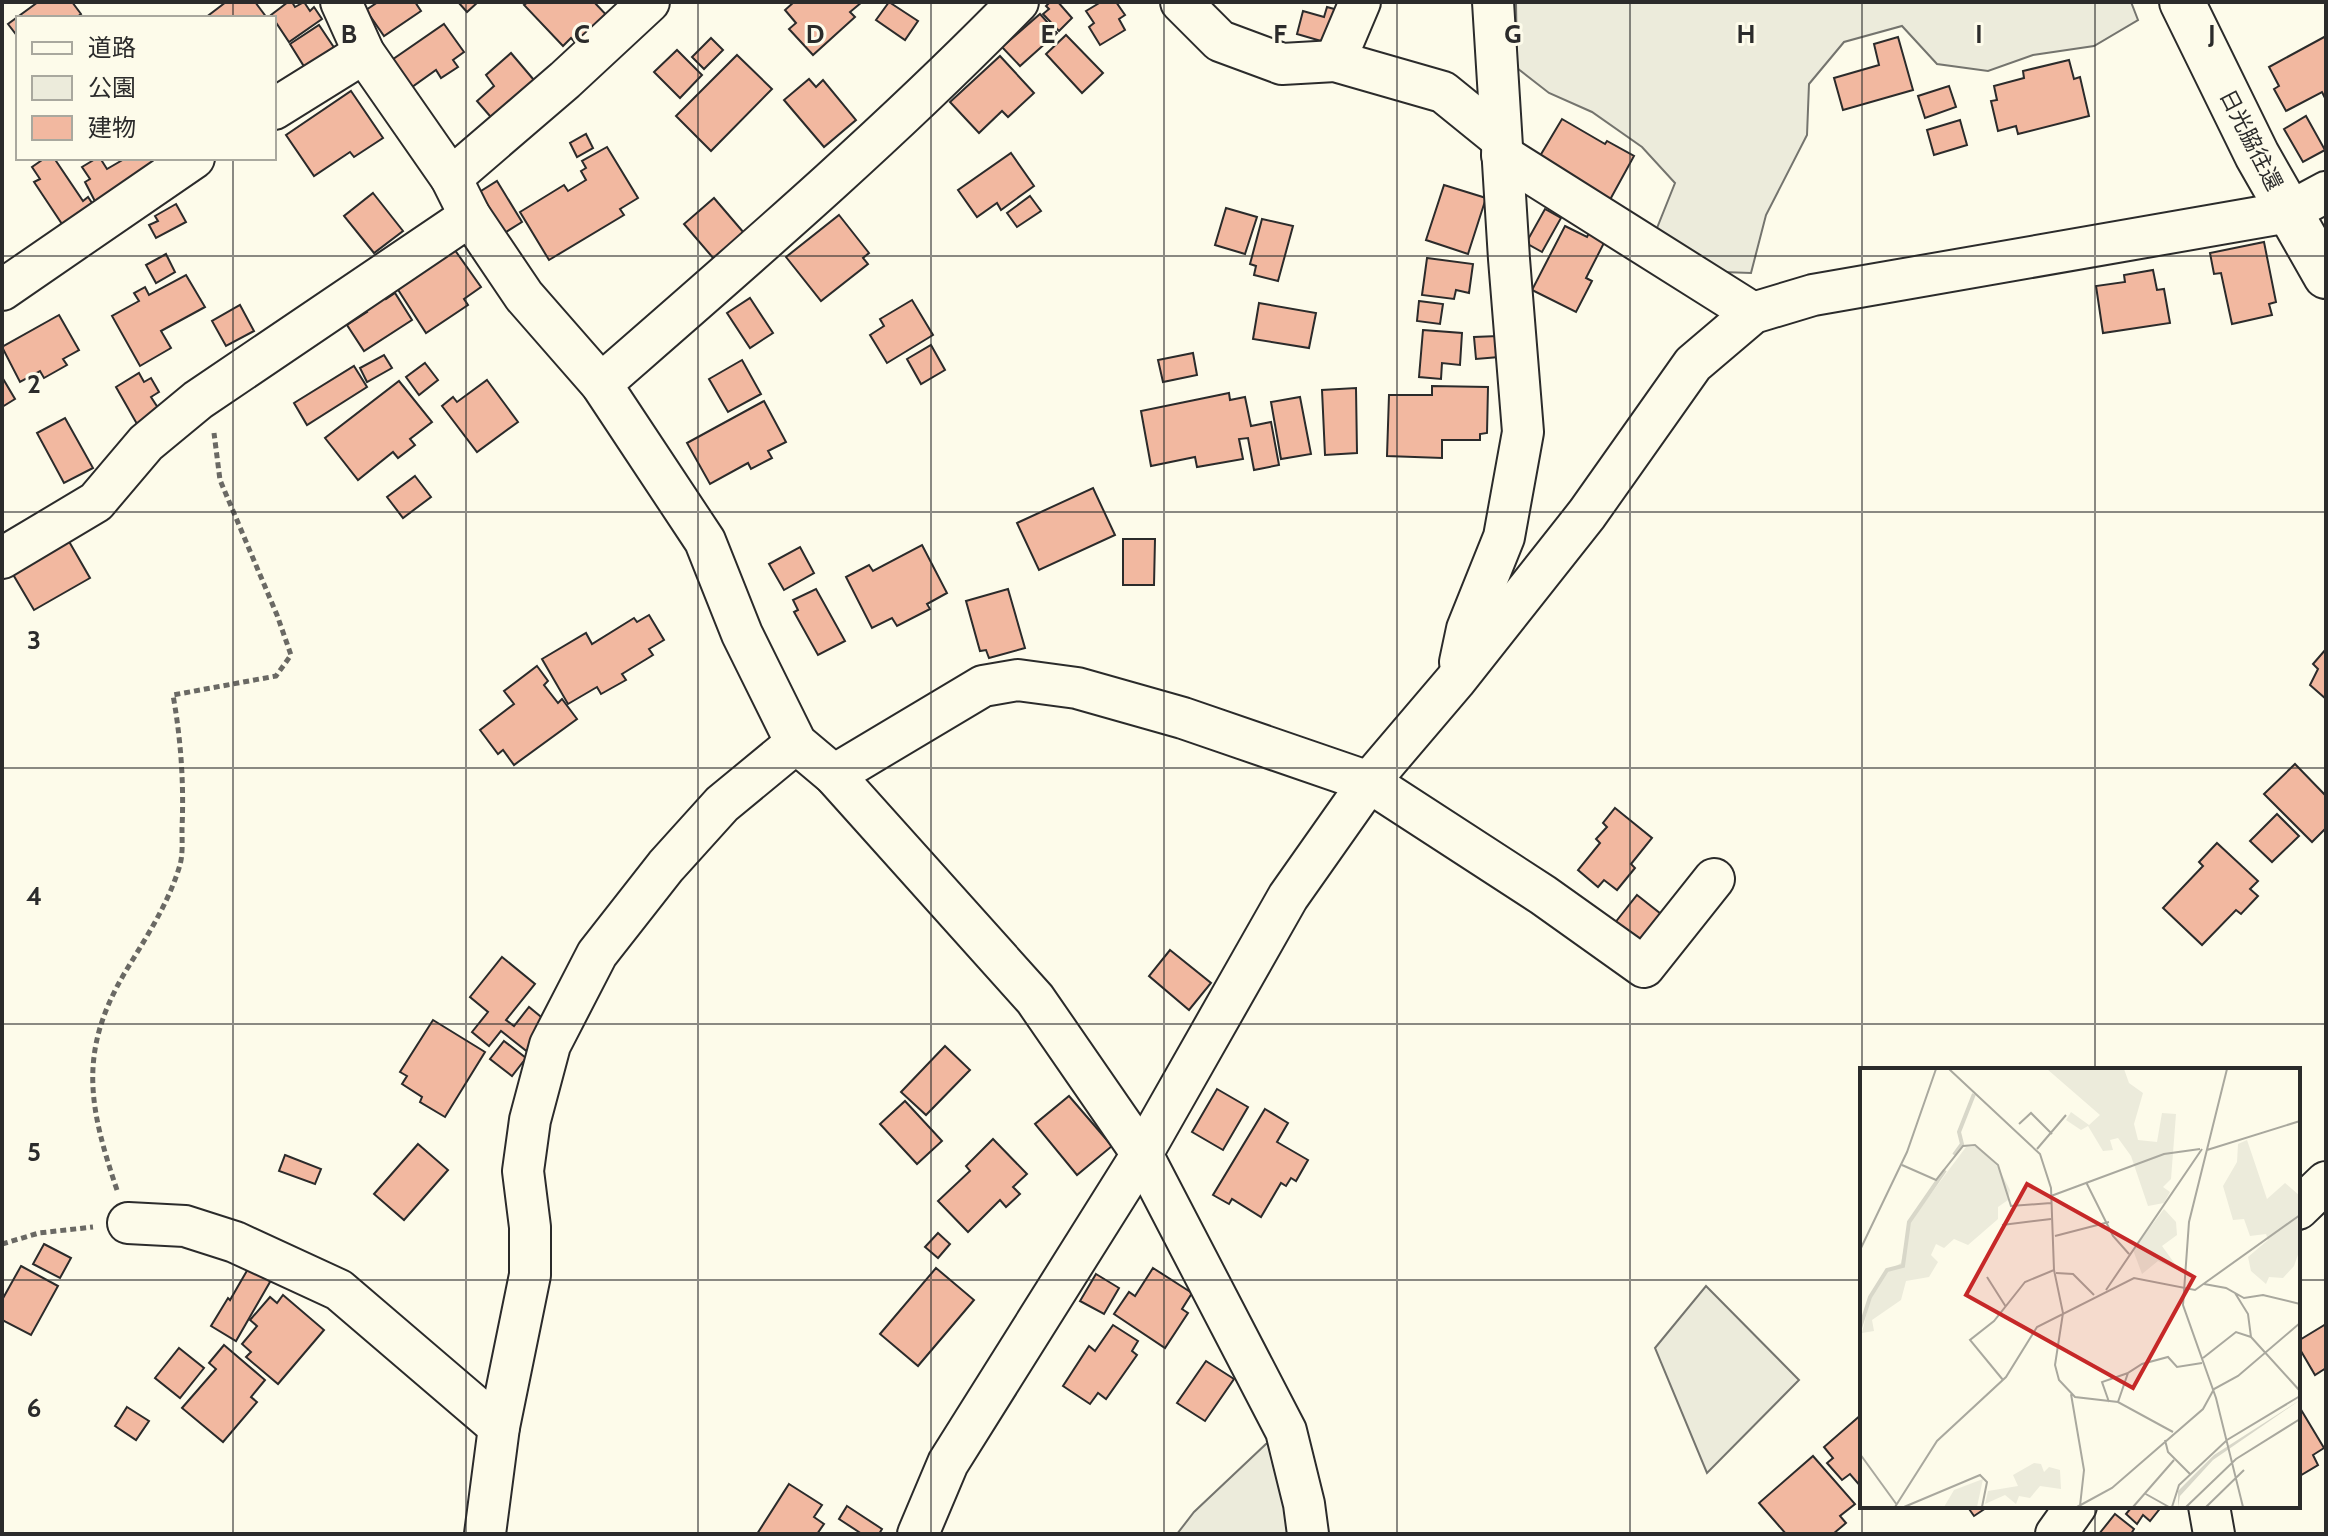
<svg xmlns="http://www.w3.org/2000/svg" width="2328" height="1536" font-family="Cabin,'Noto Sans JP',sans-serif">
<style>
.green{fill:#ecebdb;stroke:#74746e;stroke-width:2}
.building{fill:#f2b8a0;stroke:#2b2b2b;stroke-width:2}
.lines{fill:none;stroke-linecap:round;stroke-linejoin:round}
.minor-casing{stroke:#2b2b2b;stroke-width:44}
.highway-casing{stroke:#2b2b2b;stroke-width:48}
.path{stroke:#6a6964;stroke-width:5;stroke-dasharray:6 4;stroke-linecap:butt}
.minor{stroke:#fdfbea;stroke-width:40}
.highway{stroke:#fdfbea;stroke-width:44}
.grid{fill:none;stroke:#2b2b2b;stroke-width:2;stroke-opacity:0.55}
.labels{text-anchor:middle;dominant-baseline:central;stroke-width:6;stroke-linejoin:round;paint-order:stroke}
.street-label{font-size:22px;fill:#2b2b2b;stroke:#fdfbea}
.inset-river{fill:none;stroke:#d8d7c9;stroke-width:4}
.inset-road{fill:none;stroke:#a9a89e;stroke-width:2}
.view{fill:#c62828;fill-opacity:0.15;stroke:#c62828;stroke-width:4}
.inset-edge{fill:none;stroke:#2b2b2b;stroke-width:4}
.grid-label{font-size:26px;text-anchor:middle;font-weight:bold;fill:#2b2b2b;stroke:#fdfbea;stroke-width:6;stroke-linejoin:round;paint-order:stroke}
</style>
<rect width="100%" height="100%" fill="#fdfbea"/>
<g class="green">
<path d="M1516,2H2131L2138,20L2094,46L2033,55L1988,71L1937,64L1902,26L1844,42L1809,84L1807,135L1766,215L1751,273L1722,272L1655,233L1675,183L1642,147L1592,112L1549,93L1517,68Z"/>
<path d="M1706,1286L1799,1380L1707,1473L1655,1348Z"/>
<path d="M1278,1441L1288,1534H1177L1194,1512L1266,1444Z"/>
</g>
<g class="building">
<path d="M38,2H72L81,14L76,18H18V37L8,24Z"/>
<path d="M226,2H255L267,18H205Z"/>
<path d="M288,2H292L295,7L304,2L310,11L314,7L322,19L289,42L271,15Z"/>
<path d="M378,2H415L421,11L384,36L366,10Z"/>
<path d="M458,2H478L467,12Z"/>
<path d="M528,2H594L613,22L583,51L571,38L563,46L524,5Z"/>
<path d="M794,2H862L850,12L855,17L813,55L789,29L796,23L785,10Z"/>
<path d="M889,2L918,21L905,40L876,20Z"/>
<path d="M1050,2H1058L1072,18L1059,31L1043,14L1049,9L1046,6Z"/>
<path d="M1101,2H1116L1125,15L1119,19L1125,30L1100,45L1089,27L1094,23L1086,11Z"/>
<path d="M1327,7L1338,10L1328,43L1297,34L1303,11L1324,17Z"/>
<path d="M1040,14L1057,33L1020,66L1002,47Z"/>
<path d="M444,24L464,52L453,60L458,67L441,78L436,70L405,92L386,64Z"/>
<path d="M319,25L335,49L305,68L290,44Z"/>
<path d="M1066,35L1103,73L1082,93L1046,54Z"/>
<path d="M2326,36V100L2322,92L2286,111L2274,89L2279,86L2269,67Z"/>
<path d="M1898,37L1913,90L1843,110L1834,78L1879,65L1874,44Z"/>
<path d="M711,38L723,50L704,69L692,57Z"/>
<path d="M677,50L702,75L680,98L654,72Z"/>
<path d="M511,53L539,86L496,123L477,101L494,86L486,75Z"/>
<path d="M737,55L772,89L711,151L676,116Z"/>
<path d="M1000,56L1034,93L1008,117L1002,111L979,133L950,102Z"/>
<path d="M2069,60L2074,79L2080,77L2089,116L2018,134L2016,126L1998,131L1991,101L1997,100L1994,86L2024,78L2023,71Z"/>
<path d="M809,79L816,87L823,80L856,120L824,147L784,100Z"/>
<path d="M1949,86L1956,107L1925,118L1918,96Z"/>
<path d="M351,91L383,138L354,157L350,152L314,176L286,135Z"/>
<path d="M2306,116L2325,150L2303,162L2284,129Z"/>
<path d="M1562,119L1605,144L1607,141L1634,156L1606,207L1537,161Z"/>
<path d="M1960,120L1967,145L1934,155L1927,130Z"/>
<path d="M586,134L593,148L577,157L570,143Z"/>
<path d="M607,147L638,198L620,209L624,215L549,260L520,212L564,185L568,191L586,180L581,171L586,168L582,161Z"/>
<path d="M1011,153L1034,186L1001,210L997,203L977,217L958,190Z"/>
<path d="M45,158H54L83,201L88,197L98,212L68,233L34,182L40,179L32,167Z"/>
<path d="M97,158H100L107,169L126,158H152L159,171L98,207L85,182L90,179L82,167Z"/>
<path d="M497,181L522,222L498,237L473,196Z"/>
<path d="M1444,185L1486,198L1468,254L1426,240Z"/>
<path d="M373,193L403,231L374,253L344,216Z"/>
<path d="M1030,196L1041,211L1017,227L1007,213Z"/>
<path d="M714,198L750,240L720,266L684,224Z"/>
<path d="M176,204L186,222L156,238L149,225L158,221L155,216Z"/>
<path d="M1226,208L1257,217L1245,254L1215,245Z"/>
<path d="M1545,209L1561,218L1542,252L1526,243Z"/>
<path d="M839,215L869,253L863,258L868,264L821,301L786,257Z"/>
<path d="M1262,219L1293,226L1278,281L1254,275L1256,266L1250,264Z"/>
<path d="M1565,226L1587,237L1590,231L1606,239L1586,278L1592,281L1576,312L1532,290Z"/>
<path d="M2264,242L2276,302L2269,304L2272,315L2232,324L2221,273L2214,274L2210,253Z"/>
<path d="M452,246L481,287L464,299L468,305L426,333L395,285Z"/>
<path d="M166,254L175,272L156,283L146,265Z"/>
<path d="M1427,258L1473,264L1469,293L1456,290L1454,299L1422,295Z"/>
<path d="M2153,270L2157,290L2164,289L2170,323L2103,333L2096,286L2125,282L2124,275Z"/>
<path d="M186,275L205,307L161,331L171,348L140,366L112,316L139,301L134,293L145,287L149,295Z"/>
<path d="M383,293L386,299L395,293L412,320L364,351L347,325L367,312L363,306Z"/>
<path d="M750,298L773,333L750,348L727,313Z"/>
<path d="M912,300L933,335L887,363L870,335L884,326L880,319Z"/>
<path d="M1419,301L1443,304L1440,324L1417,321Z"/>
<path d="M1259,303L1316,313L1309,348L1253,339Z"/>
<path d="M240,305L254,331L226,346L212,321Z"/>
<path d="M59,315L79,350L63,359L67,365L44,378L40,371L20,382L2,347Z"/>
<path d="M1423,330L1462,333L1460,365L1442,363L1441,379L1419,377Z"/>
<path d="M1498,336L1499,357L1476,359L1474,337Z"/>
<path d="M931,345L945,370L921,384L907,359Z"/>
<path d="M1193,353L1197,375L1163,382L1158,360Z"/>
<path d="M384,355L392,368L367,382L360,368Z"/>
<path d="M742,360L761,394L728,412L709,379Z"/>
<path d="M425,363L438,380L419,395L406,377Z"/>
<path d="M354,366L367,387L307,425L294,403Z"/>
<path d="M139,373L144,382L151,378L159,392L151,397L160,411L137,424L116,387Z"/>
<path d="M2,377L15,399L2,407Z"/>
<path d="M487,380L518,422L477,452L442,406L453,397L457,402Z"/>
<path d="M399,381L432,422L410,439L415,445L398,458L393,452L358,480L325,438Z"/>
<path d="M1432,386L1488,387L1487,433L1480,434V440H1442V458L1387,456L1389,395H1432Z"/>
<path d="M1356,388L1357,453L1325,455L1322,390Z"/>
<path d="M1229,393L1230,400L1245,397L1251,426L1271,422L1279,465L1254,470L1248,438L1239,439L1243,459L1197,467L1195,457L1151,466L1141,411Z"/>
<path d="M1300,397L1311,454L1281,459L1271,402Z"/>
<path d="M764,401L786,442L768,451L772,458L751,469L748,463L710,484L687,443Z"/>
<path d="M65,418L93,468L64,483L37,433Z"/>
<path d="M415,476L431,497L403,518L387,497Z"/>
<path d="M1093,488L1115,535L1039,570L1017,523Z"/>
<path d="M67,538L90,578L34,610L11,571Z"/>
<path d="M1123,539H1155L1154,585H1123Z"/>
<path d="M922,545L947,593L927,604L930,609L897,626L892,618L872,628L846,577L869,565L873,571Z"/>
<path d="M800,547L814,573L784,590L769,564Z"/>
<path d="M816,589L845,641L818,655L794,612L798,610L793,600Z"/>
<path d="M1008,589L1025,648L989,658L986,650L980,651L966,601Z"/>
<path d="M649,615L664,640L649,649L653,655L622,674L626,680L601,694L597,687L568,704L542,659L586,633L592,644L634,618L637,622Z"/>
<path d="M2326,649V699L2310,685L2318,669L2313,664Z"/>
<path d="M537,666L548,681L544,685L558,703L562,699L577,719L514,765L503,750L498,754L480,730L514,704L504,691Z"/>
<path d="M2295,764L2326,796V828L2312,842L2264,794Z"/>
<path d="M1615,808L1652,838L1631,864L1635,868L1617,890L1604,880L1598,887L1578,870L1600,843L1596,839L1607,827L1603,823Z"/>
<path d="M2277,814L2299,836L2272,862L2250,841Z"/>
<path d="M2217,843L2258,881L2250,889L2258,896L2241,914L2236,910L2202,945L2163,908L2203,866L2199,862Z"/>
<path d="M1637,895L1661,914L1637,944L1614,924Z"/>
<path d="M1170,950L1211,983L1189,1010L1149,976Z"/>
<path d="M502,957L535,984L506,1020L514,1026L529,1007L551,1025L529,1053L501,1031L489,1046L472,1032L488,1012L470,997Z"/>
<path d="M433,1020L485,1052L445,1117L420,1102L422,1097L402,1084L407,1076L400,1072Z"/>
<path d="M504,1041L526,1058L512,1076L490,1059Z"/>
<path d="M945,1046L970,1070L926,1115L901,1092Z"/>
<path d="M1217,1089L1248,1107L1223,1150L1192,1132Z"/>
<path d="M1069,1096L1112,1146L1077,1175L1035,1124Z"/>
<path d="M905,1101L942,1141L917,1164L880,1124Z"/>
<path d="M1265,1109L1288,1123L1277,1142L1308,1160L1296,1181L1291,1178L1286,1186L1281,1183L1261,1217L1232,1199L1229,1204L1213,1195Z"/>
<path d="M993,1139L1027,1174L1013,1187L1020,1194L1006,1207L1000,1200L968,1232L938,1201L970,1171L966,1166Z"/>
<path d="M418,1144L448,1170L404,1220L374,1194Z"/>
<path d="M285,1155L321,1169L315,1184L279,1171Z"/>
<path d="M938,1233L950,1244L938,1258L925,1247Z"/>
<path d="M44,1244L71,1258L60,1278L33,1264Z"/>
<path d="M252,1262L274,1275L236,1341L211,1326L228,1298L230,1300Z"/>
<path d="M21,1266L58,1286L31,1335L2,1320V1300Z"/>
<path d="M936,1268L974,1300L918,1366L880,1334Z"/>
<path d="M1153,1268L1192,1293L1182,1309L1188,1313L1165,1348L1114,1314L1129,1292L1135,1296Z"/>
<path d="M1096,1274L1119,1288L1104,1314L1080,1301Z"/>
<path d="M283,1295L324,1330L278,1384L246,1357L251,1352L242,1344L257,1326L250,1320L270,1297L277,1303Z"/>
<path d="M2326,1324V1368L2315,1375L2298,1346V1341Z"/>
<path d="M1113,1325L1138,1341L1132,1351L1137,1355L1106,1399L1098,1393L1090,1404L1063,1386L1089,1346L1095,1351Z"/>
<path d="M224,1345L265,1380L251,1397L257,1402L223,1442L182,1408L216,1369L209,1363Z"/>
<path d="M179,1348L204,1368L180,1398L155,1378Z"/>
<path d="M1206,1361L1234,1379L1205,1421L1177,1403Z"/>
<path d="M127,1407L149,1421L136,1440L115,1426Z"/>
<path d="M2300,1408L2324,1448L2313,1455L2318,1465L2298,1477Z"/>
<path d="M1862,1414V1488L1850,1474L1842,1480L1827,1463L1833,1458L1824,1447Z"/>
<path d="M1813,1456L1855,1504L1840,1516L1846,1523L1833,1534H1786L1759,1503Z"/>
<path d="M789,1484L822,1505L814,1517L824,1524L817,1534H757Z"/>
<path d="M847,1506L882,1529L879,1534H862L839,1519Z"/>
<path d="M1967,1506H1989L1974,1516Z"/>
<path d="M2129,1506H2162L2150,1521L2143,1515L2137,1524L2126,1514L2131,1508Z"/>
<path d="M2115,1514L2134,1529L2131,1534H2099Z"/>
</g>
<g class="lines">
<g class="minor-casing">
<g id="minor">
<path d="M341,2L364,53L451,178L470,216L524,296L601,384L705,541L742,634L796,743L834,775L1035,999L1142,1154L1286,1431L1304,1504L1308,1534"/>
<path d="M1181,2L1220,41L1282,64L1335,61L1443,92L1501,139"/>
<path d="M1335,61L1360,2"/>
<path d="M274,109L364,53"/>
<path d="M1502,155L1753,313"/>
<path d="M451,178L565,80L649,2"/>
<path d="M2,290L194,158"/>
<path d="M601,384C743,260 886,137 1018,2"/>
<path d="M2,558L96,502L146,443L198,400L470,216"/>
<path d="M1460,662L1467,629L1504,537L1523,432L1509,259L1493,2"/>
<path d="M834,775L983,686L1018,680L1077,688L1183,718L1369,782L1543,895L1644,967L1714,879"/>
<path d="M2298,1209L2326,1182"/>
<path d="M128,1223L185,1226L235,1242L339,1290L499,1427"/>
<path d="M2209,1506L2214,1534"/>
<path d="M485,1534L499,1427L530,1275V1227L523,1171L530,1120L550,1045L597,954L666,866L722,804L796,743"/>
<path d="M918,1534L948,1463L1142,1154L1288,897L1369,782L1455,681L1587,514L1693,364L1753,313L1813,295L2289,212L2326,192"/>
<path d="M2056,1534L2076,1506"/>
</g>
</g>
<g class="highway-casing">
<path id="highway" d="M2182,2L2257,155L2326,276"/>
</g>
<g class="path">
<path d="M117,1190C89,1107 78,1053 124,974C145,939 168,905 180,865C183,854 182,841 182,829C184,783 181,740 173,695L276,676L291,655L277,615L220,480L214,433"/>
<path d="M2,1244L39,1233L93,1227"/>
</g>
<use href="#minor" class="minor"/>
<use href="#highway" class="highway"/>
</g>
<path class="grid" d="M233,2V18M466,2V1534M698,2V1534M931,2V1534M1164,2V1534M1397,2V1534M1630,2V1534M1862,2V1070M2095,2V1070M233,158V1534M2,256H2326M2,512H2326M2,768H2326M2,1024H2326M2,1280H1862M2298,1280H2326M1862,1506V1534M2095,1506V1534"/>
<g class="labels">
<g class="street-label">
<text transform="translate(2251 140) rotate(63)">日光脇往還</text>
</g>
</g>
<g transform="translate(1860 1068)">
<rect width="440" height="440" fill="#fdfbea"/>
<path d="M187,1H264L269,15L283,25L274,56L278,72L297,74L302,45L316,46L311,111L303,119L310,124L304,135L288,138L271,88L258,70L250,72L253,82L243,83L228,58L221,62L206,52L211,44L229,57L240,47ZM387,72L407,131L425,115L440,128V181L434,198L423,210L409,209L406,216L391,203L388,189L408,172L406,166L390,168L384,151L373,152L363,118L377,94L378,76ZM106,79H118L138,99L150,122L148,132L138,139V151L108,177L94,171L84,180L76,176L71,187L78,194L69,209L46,213L41,232L12,252L14,263L2,265L10,231L24,205L41,195L49,155ZM304,141L316,154L317,167L302,178L320,203L298,193L282,206L273,182ZM174,395L181,396L184,404L189,399L200,402L201,421L180,418L170,430L159,428L156,436L145,427L125,436L128,423L158,418L153,407ZM123,411L117,439H84L94,422Z" fill="#ecebdb"/>
<path d="M440,332L353,392L320,428L318,439V423L354,387Z" fill="#d8d7c9"/>
<path class="inset-river" d="M94,87L102,76L99,64L114,26M0,260L10,229L27,202L43,198L49,154L85,102"/>
<path class="inset-road" d="M89,1L180,86L191,120L194,202L203,245L195,297L199,312L215,329L258,334L313,364M367,1L329,154L323,237L356,330L383,439M159,56L171,45L192,66M177,81L206,47M347,82L440,53M42,97L76,112L103,78L115,77L138,97L151,138L191,135M226,114L253,168L269,186M191,128L304,86L340,81M142,157L191,151M195,168L249,154M0,182L47,84L76,1M196,205L213,206L234,227M127,209L146,239M344,216L366,220L384,230L403,227L440,236M246,222L342,81M375,225L388,246L391,269L440,323M343,290L376,264L391,269M143,312L110,272L134,253L165,214L194,202M211,326L224,402L220,438M249,334L242,314L268,305M258,334L268,305L282,296L308,289L317,299L342,295M305,372L308,384L330,406M0,386L37,437M284,425L309,439M35,439L77,373L146,309L177,259L274,210L335,222L440,147M44,439L120,407L127,414L122,439M217,439L252,420L343,341L354,321L378,308L440,255M273,439L314,392M312,439L319,417L367,372L440,328M326,439L376,391L440,351M346,439L384,402"/>
<path class="view" d="M167,116L334,209L273,320L106,227Z"/>
<rect width="440" height="440" class="inset-edge"/>
</g>
<g class="grid-label">
<text x="349" y="43">B</text>
<text x="582" y="43">C</text>
<text x="815" y="43">D</text>
<text x="1048" y="43">E</text>
<text x="1280" y="43">F</text>
<text x="1513" y="43">G</text>
<text x="1746" y="43">H</text>
<text x="1979" y="43">I</text>
<text x="2212" y="43">J</text>
<text x="34" y="393">2</text>
<text x="34" y="649">3</text>
<text x="34" y="905">4</text>
<text x="34" y="1161">5</text>
<text x="34" y="1417">6</text>
</g>
<rect width="2328" height="1536" fill="none" stroke="#2b2b2b" stroke-width="8"/>
<rect x="16" y="16" width="260" height="144" fill="#fdfbea" stroke="#a9a89e" stroke-width="2"/>
<rect x="32" y="42" width="40" height="12" fill="#fdfbea" stroke="#a9a89e" stroke-width="2"/>
<text x="88" y="56" font-size="24" fill="#2b2b2b">道路</text>
<rect x="32" y="76" width="40" height="24" fill="#ecebdb" stroke="#a9a89e" stroke-width="2"/>
<text x="88" y="96" font-size="24" fill="#2b2b2b">公園</text>
<rect x="32" y="116" width="40" height="24" fill="#f2b8a0" stroke="#a9a89e" stroke-width="2"/>
<text x="88" y="136" font-size="24" fill="#2b2b2b">建物</text>
</svg>
